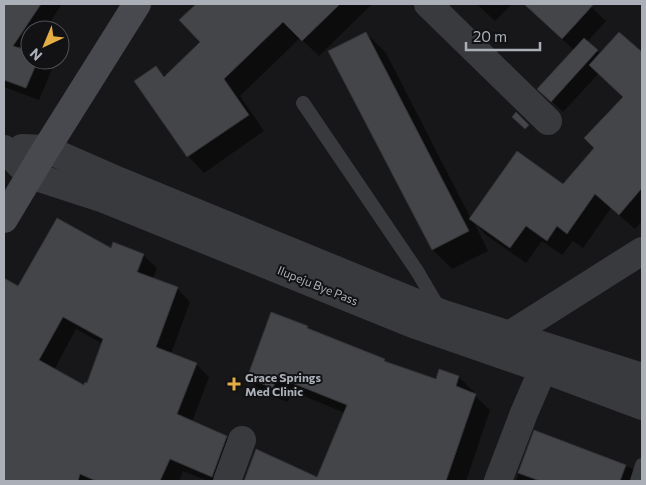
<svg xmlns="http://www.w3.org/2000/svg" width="646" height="485" font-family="Commissioner,sans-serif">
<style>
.shadow{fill:#0007;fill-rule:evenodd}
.building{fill:#444549;stroke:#323235;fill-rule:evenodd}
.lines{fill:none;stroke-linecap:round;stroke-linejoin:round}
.service{stroke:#393a3e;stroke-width:14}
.minor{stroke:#393a3e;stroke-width:28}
.secondary{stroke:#47494e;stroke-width:28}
.poi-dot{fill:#e4ae44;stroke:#121214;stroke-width:2}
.labels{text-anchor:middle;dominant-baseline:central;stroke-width:4;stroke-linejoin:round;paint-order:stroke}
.street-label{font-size:12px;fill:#abafb8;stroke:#121214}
.poi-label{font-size:12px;font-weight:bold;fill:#abafb8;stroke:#121214;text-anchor:start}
</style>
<rect width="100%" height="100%" fill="#171719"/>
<g class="shadow">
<path d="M4,4H62L45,30H30V60H43L52,69L39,100L4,87Z"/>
<path d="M197,4H372L319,56L300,38L240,96L264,131L204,173L188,156L136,82L156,68L166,77L202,42L180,20Z"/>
<path d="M477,4H512L495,21Z"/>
<path d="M524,4H588L606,21L587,42L600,54L619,33L642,54V221L635,229L611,208L583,248L573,241L562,255L542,241L526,263L486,235L474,222L488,251L452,269L433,250L366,33L386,53L471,219L563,186L595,148L625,98L599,73L563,112L539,89L574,50Z"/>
<path d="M111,250L143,255L157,268L153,279L177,288L190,302L171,354L196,364L209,377L192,422L226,437L239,450L228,481H208L183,471L179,481H4V280L19,288ZM140,260H143L136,278L134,277ZM76,329L103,344L88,385L85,387L54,370Z"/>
<path d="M307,327L311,331L384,360L388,364L437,381L440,370L459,377L474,392L473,394L490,410L466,481H244L256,450L318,478L345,413L292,391L288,402L263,393L248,378Z"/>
<path d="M535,432L631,468L642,479V481H516Z"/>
</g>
<g class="building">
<path d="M4,4H41L13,46L30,51V60H38L26,88L4,80Z"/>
<path d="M196,4H340L302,41L283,22L224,79L249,115L187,157L134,81L156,66L164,77L200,42L179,20Z"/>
<path d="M524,4H594L562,39Z"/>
<path d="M366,32L469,231L432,250L328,51Z"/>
<path d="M619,32L642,52V188L619,215L595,194L567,234L557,226L547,241L526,226L510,248L469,219L517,151L563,184L594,148L584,138L623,97L589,65Z"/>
<path d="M584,38L598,50L551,102L537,89Z"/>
<path d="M516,112L529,125L525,129L512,117Z"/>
<path d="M57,218L111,248L113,242L144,254L137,272L178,287L156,347L197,363L177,414L227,436L212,477L170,459L160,481H96L80,474L78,481H4V278L18,286ZM63,317L103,339L87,383L85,382L84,385L39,360Z"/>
<path d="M271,312L308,326L307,328L385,359L384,361L436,379L439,369L459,376L456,386L476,394L446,481H244L256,449L317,477L347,405L277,377L273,388L247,378Z"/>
<path d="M534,430L626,465L620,481H540L518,473Z"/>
</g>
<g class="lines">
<g class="service">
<path d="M303,103L417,271L440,310"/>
<path d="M637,481L642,465"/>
</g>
<g class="minor">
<path d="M428,4L548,121"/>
<path d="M22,148L46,149L119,181L441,313L642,377"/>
<path d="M4,149L30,175L104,199L413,324L543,369L642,406"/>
<path d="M501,344L511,334L642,251"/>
<path d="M227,481L242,440"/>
<path d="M498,481L524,413L543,369"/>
</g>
<path class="secondary" d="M4,219L46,149L137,4"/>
</g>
<path class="poi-dot" d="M231.5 376.5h5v5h5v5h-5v5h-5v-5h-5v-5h5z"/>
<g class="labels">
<g class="street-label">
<text transform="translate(318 285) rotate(22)">Ilupeju Bye Pass</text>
</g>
<g class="poi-label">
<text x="245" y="377">Grace Springs<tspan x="245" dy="14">Med Clinic</tspan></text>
</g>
</g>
<rect width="646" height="485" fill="none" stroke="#abafb8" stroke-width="10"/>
<g transform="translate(45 45) rotate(224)"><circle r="24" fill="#121214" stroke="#4f5156"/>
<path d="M0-4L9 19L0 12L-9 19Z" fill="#e4ae44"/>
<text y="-8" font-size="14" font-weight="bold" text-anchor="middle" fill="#abafb8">N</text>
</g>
<path d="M466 42v8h74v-8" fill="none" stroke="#abafb8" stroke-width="2.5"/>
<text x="473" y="42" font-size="15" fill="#abafb8" stroke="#121214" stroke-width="4" paint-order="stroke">20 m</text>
</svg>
